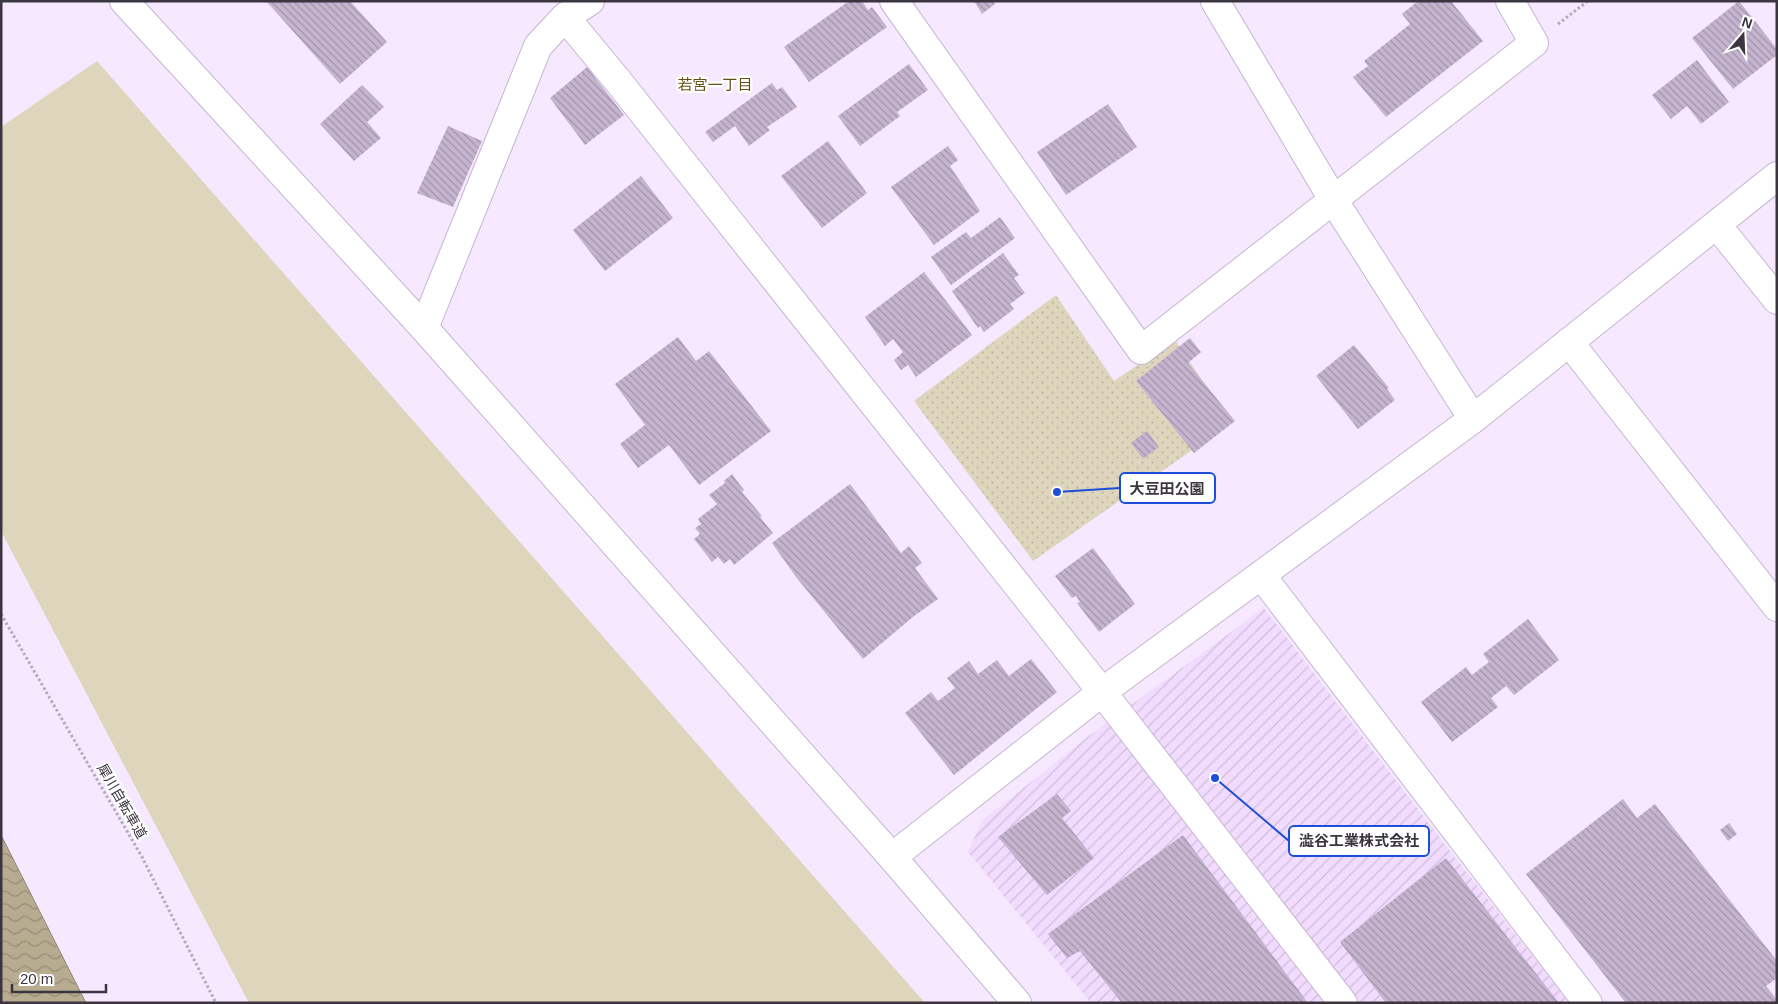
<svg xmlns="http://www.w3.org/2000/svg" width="1778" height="1004" font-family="Helvetica,'Noto Sans JP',sans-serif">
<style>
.industrial{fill:url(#industrial-furrows)}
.green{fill:#ded5bd}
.park{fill:url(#park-dots)}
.water{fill:url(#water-waves);stroke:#928878}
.building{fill:url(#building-back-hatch)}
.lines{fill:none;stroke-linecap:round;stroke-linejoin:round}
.minor-casing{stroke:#c6b5d0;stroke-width:30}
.tertiary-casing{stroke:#c6b5d0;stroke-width:30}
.path{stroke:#b5a9bc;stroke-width:3;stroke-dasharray:2.5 2.5;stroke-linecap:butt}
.minor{stroke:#fff;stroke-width:28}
.tertiary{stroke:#fff;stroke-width:28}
.labels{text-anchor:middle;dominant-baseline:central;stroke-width:4.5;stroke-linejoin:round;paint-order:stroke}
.street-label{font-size:14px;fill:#3b3540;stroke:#fff}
.neighbourhood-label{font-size:15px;fill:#655014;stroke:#fff}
.leader{fill:none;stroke:#1d4ed8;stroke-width:2}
.callout-dot{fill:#1d4ed8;stroke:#fff;stroke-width:2}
.callout{fill:#fff;stroke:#1d4ed8;stroke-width:2}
.callout-label{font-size:15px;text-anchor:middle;font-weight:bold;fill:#3b3540}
</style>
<defs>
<pattern id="industrial-furrows" width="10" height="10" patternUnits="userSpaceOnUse" patternTransform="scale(1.25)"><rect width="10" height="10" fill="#f1dbfe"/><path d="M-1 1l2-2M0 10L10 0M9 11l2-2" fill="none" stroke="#d0bddb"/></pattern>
<pattern id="park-dots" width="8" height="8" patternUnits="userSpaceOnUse" patternTransform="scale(1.25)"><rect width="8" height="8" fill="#ded5bd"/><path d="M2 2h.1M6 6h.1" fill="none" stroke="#bfb7a4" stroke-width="1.8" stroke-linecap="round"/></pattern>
<pattern id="water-waves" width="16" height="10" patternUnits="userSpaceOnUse" patternTransform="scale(1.25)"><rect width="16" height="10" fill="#b7ab90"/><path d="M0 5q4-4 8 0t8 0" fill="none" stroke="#968c77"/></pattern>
<pattern id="building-back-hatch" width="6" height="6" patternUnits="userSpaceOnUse" patternTransform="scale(1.25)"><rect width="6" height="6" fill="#c5b4cf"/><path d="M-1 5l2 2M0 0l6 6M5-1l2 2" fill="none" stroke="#a193a9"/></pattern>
</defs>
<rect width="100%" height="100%" fill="#f6e8ff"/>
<path class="industrial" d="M1264,608L1440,838L1569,1003H1091L968,852L982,821L1090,735Z"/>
<path class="green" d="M97,61L925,1003H249L1,531V127Z"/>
<path class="park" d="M1056,295L1114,381L1175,340L1231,423L1033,561L914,401Z"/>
<path class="water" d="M1,835L86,1003H1Z"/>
<g class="building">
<path d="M269,1H350L387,42L340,84L267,2Z"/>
<path d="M849,1H862L868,10L872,7L887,27L809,82L784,47Z"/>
<path d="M974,1H993L995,4L982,14Z"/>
<path d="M1418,1H1451L1483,41L1386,117L1353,77L1368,66L1364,61L1410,24L1402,14Z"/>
<path d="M1739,1L1777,49V55L1733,89L1692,38Z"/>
<path d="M1697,60L1729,102L1701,124L1687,106L1671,119L1652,95Z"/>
<path d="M909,64L928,90L897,112L900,116L860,146L838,116Z"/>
<path d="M587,67L624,115L585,145L550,98Z"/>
<path d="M772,83L777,90L782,87L797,107L767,127L770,130L749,146L735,126L713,142L705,132Z"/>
<path d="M362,85L384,107L367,122L381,138L354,161L320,124Z"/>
<path d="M1108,104L1137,147L1066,195L1037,152Z"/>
<path d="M448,126L482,141L453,207L417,193Z"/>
<path d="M828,141L867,193L822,228L781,176Z"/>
<path d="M948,146L958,160L950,166L980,211L934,245L891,187Z"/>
<path d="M641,176L673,218L605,271L573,230Z"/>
<path d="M1000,217L1015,238L951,285L931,257L966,232L971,238Z"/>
<path d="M1003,253L1019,275L1014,278L1025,293L1010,304L1014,309L984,332L980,326L978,328L952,291Z"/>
<path d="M924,272L972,335L916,377L908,365L901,370L894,360L903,352L893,339L885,346L865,317Z"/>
<path d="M678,337L696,361L709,351L771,431L699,485L669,445L638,468L620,444L645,425L615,384Z"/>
<path d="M1190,338L1201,352L1188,363L1235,421L1194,453L1136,381Z"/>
<path d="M1354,345L1389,388L1387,389L1395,400L1358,429L1316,376Z"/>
<path d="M1147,431L1159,447L1143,459L1131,443Z"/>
<path d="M732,474L744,490L742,492L762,516L760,517L773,533L734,565L730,559L724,564L718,557L712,562L694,539L700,534L695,528L701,524L698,519L717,504L709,495L725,483L724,481Z"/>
<path d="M850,484L901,553L909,546L922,563L915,568L938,599L914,616L863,659L796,577L772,543Z"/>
<path d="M1093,548L1135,604L1099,632L1077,603L1080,602L1076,596L1072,598L1055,576Z"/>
<path d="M1528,619L1559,660L1514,695L1506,686L1491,698L1498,707L1452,742L1421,702L1466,667L1472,675L1489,662L1483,654Z"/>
<path d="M1031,659L1057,692L954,775L905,713L931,692L938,701L955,688L947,678L969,661L978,674L997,660L1009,676Z"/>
<path d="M1057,794L1071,811L1062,818L1094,858L1047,895L998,837Z"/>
<path d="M1623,799L1637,818L1655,804L1777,961V978L1766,986L1777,1000V1003H1626L1526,874Z"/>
<path d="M1729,823L1737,834L1728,841L1720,830Z"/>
<path d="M1183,835L1308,1003H1122L1080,951L1067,958L1048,934Z"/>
<path d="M1446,858L1559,1003H1386L1340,942Z"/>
</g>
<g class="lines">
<g class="minor-casing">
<g id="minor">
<path d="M894,1L1141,350L1534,43L1510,1"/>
<path d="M1215,1L1334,201L1473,419"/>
<path d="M565,17L590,1"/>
<path d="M1717,225L1777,300"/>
<path d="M424,328L538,46L565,17L618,81L1102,692L1343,1003"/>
<path d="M1569,342L1777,607"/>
<path d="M1261,575L1588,1003"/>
</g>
</g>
<g class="tertiary-casing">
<g id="tertiary">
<path d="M124,1L424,328L892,857L1017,1003"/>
<path d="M892,857L1102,692L1473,419L1777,176"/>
</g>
</g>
<g class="path">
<path d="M1558,24L1588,1"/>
<path d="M1,614L142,857L216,1003"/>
</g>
<use href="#minor" class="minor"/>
<use href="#tertiary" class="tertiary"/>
</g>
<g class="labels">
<g class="street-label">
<text transform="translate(122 801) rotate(60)">犀川自転車道</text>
</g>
<g class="neighbourhood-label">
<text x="715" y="84">若宮一丁目</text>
</g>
</g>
<path class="leader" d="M1057 492L1120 488M1215 778L1289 841"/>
<g class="callout-dot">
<circle cx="1057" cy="492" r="5"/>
<circle cx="1215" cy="778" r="5"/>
</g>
<g class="callout">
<rect x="1120" y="473" width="95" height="30" rx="5"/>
<rect x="1289" y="826" width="140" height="30" rx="5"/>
</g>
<g class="callout-label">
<text x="1167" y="494">大豆田公園</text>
<text x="1359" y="846">澁谷工業株式会社</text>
</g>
<rect width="1778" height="1004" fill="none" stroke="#3b3540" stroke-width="5"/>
<g transform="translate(1743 35) rotate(19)" stroke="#ffffff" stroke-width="4" paint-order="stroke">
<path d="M0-4L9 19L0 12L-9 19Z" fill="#3b3540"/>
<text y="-8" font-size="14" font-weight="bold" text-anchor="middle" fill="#3b3540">N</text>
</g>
<path d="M12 984v8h94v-8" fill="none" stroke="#3b3540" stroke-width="2.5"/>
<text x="20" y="984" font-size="15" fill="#3b3540" stroke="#ffffff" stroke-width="4" paint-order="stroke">20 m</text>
</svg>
